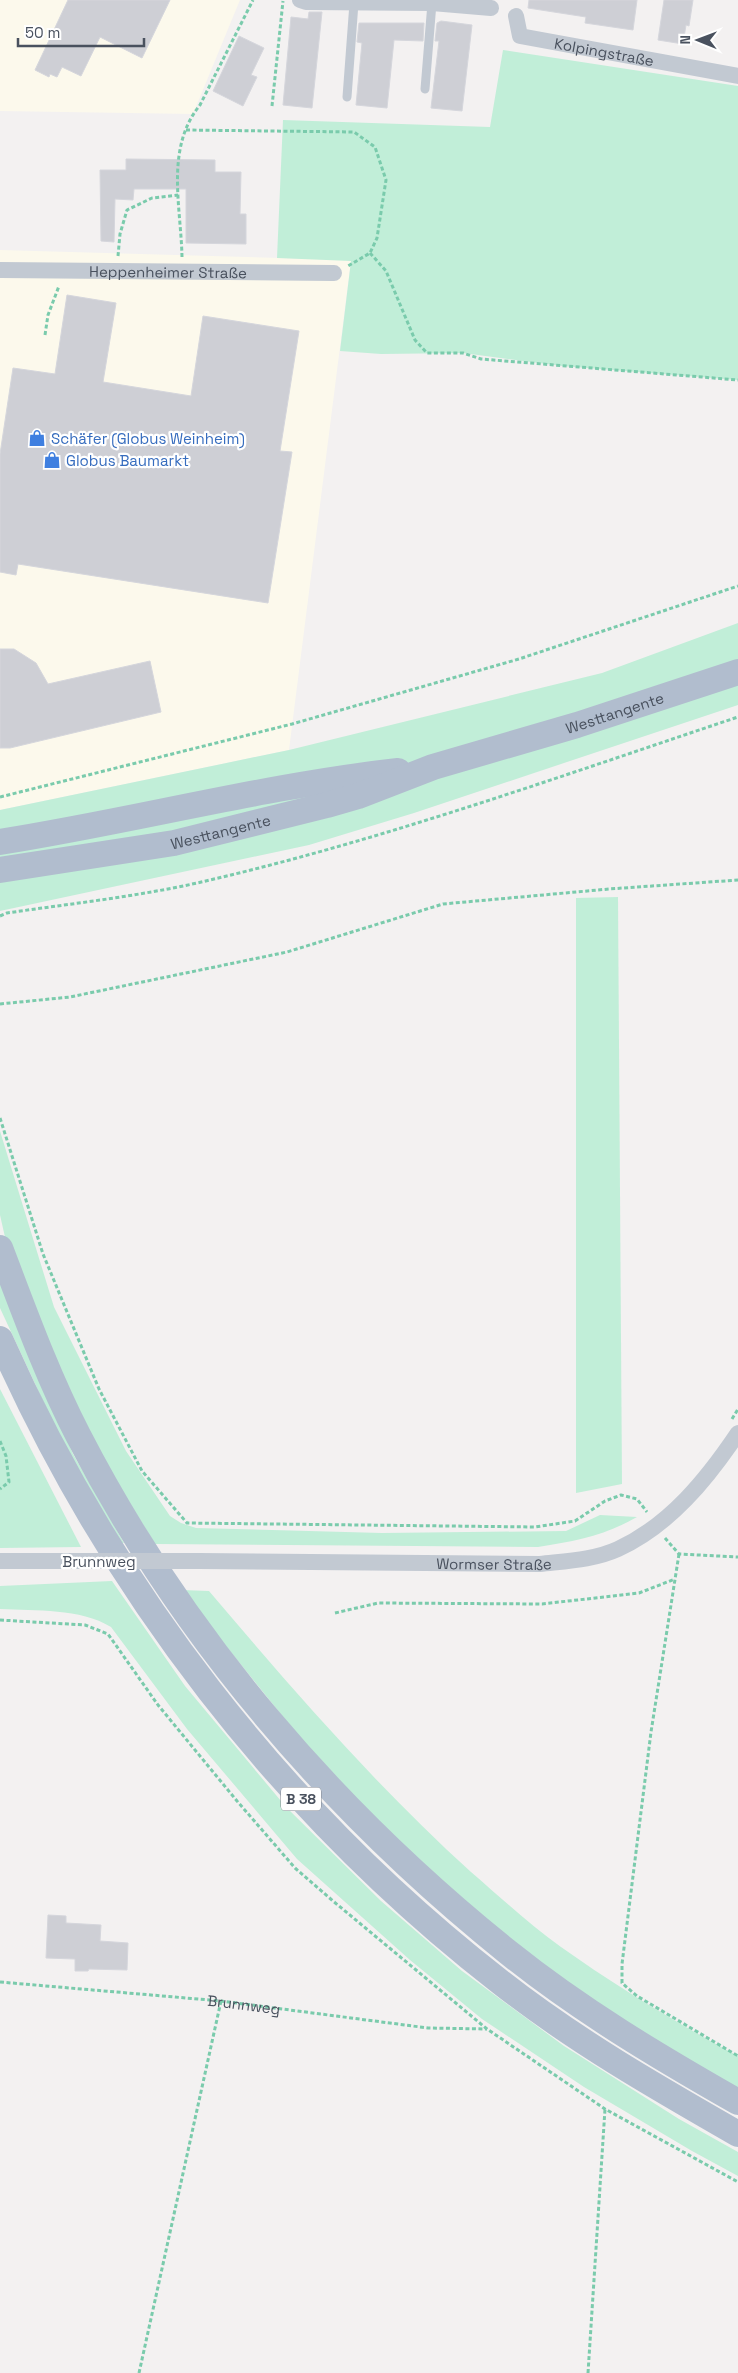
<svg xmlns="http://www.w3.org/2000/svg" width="738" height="2373" font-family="'Space Grotesk',sans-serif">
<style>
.commercial{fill:#fcf9ec}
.green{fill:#c1eed8}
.building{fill:#cecfd5;stroke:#d5d6dc}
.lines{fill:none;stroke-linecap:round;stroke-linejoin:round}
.path{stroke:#7acbac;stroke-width:3;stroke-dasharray:4 2.5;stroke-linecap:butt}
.lane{stroke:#c2c9d2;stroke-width:9}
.street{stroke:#c2c9d2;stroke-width:16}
.primary{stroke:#b1bdce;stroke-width:26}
.street-bridge{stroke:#c2c9d2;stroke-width:16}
.labels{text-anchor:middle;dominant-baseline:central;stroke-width:4.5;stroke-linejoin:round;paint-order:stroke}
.shield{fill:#fff;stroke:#80858e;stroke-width:1}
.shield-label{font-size:14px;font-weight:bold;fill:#49515e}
.street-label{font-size:15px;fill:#49515e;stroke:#fff}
.shop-label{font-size:15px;fill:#366cbe;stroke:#fff;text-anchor:start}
</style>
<rect width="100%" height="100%" fill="#f3f1f1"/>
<g class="commercial">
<path d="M0,0H240L193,114L0,111Z"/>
<path d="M0,250L351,260L289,750L0,810Z"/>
</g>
<g class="green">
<path d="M503,50L738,86V380L562,366L463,353L381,354L340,351L351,261L277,258L283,120L490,127Z"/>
<path d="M738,623V705L414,813L309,845L0,911V810L289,750L602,673Z"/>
<path d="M618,897L622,1484L576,1493V898Z"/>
<path d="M0,1131L54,1307L126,1451L170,1516L181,1523L196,1528L382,1533L566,1531L600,1515L637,1517C604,1536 576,1541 538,1547L155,1544L76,1416L7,1246L0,1215Z"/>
<path d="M0,1277L28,1349L73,1454L124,1543H118L56,1429L0,1308Z"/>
<path d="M0,1389L81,1547L0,1548Z"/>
<path d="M112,1581L185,1686L286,1807L381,1901L462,1971L564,2046L679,2119L738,2152V2176L692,2151L584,2087L482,2019L410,1960L297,1859L187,1729L111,1627C80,1608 36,1611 0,1609V1586Z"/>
<path d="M181,1590L209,1591C292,1689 376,1786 471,1872C500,1897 530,1925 561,1947C616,1986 678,2024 738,2056V2090L620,2022L490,1925L353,1804Z"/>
</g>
<g class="building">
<path d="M68,0H170L142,58L100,37L81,76L62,67L57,77L50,74L49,77L35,70Z"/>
<path d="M529,0H637L633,30L585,23L586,17L528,8Z"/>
<path d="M664,0H693L689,26L686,25L683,44L658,40Z"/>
<path d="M309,12H322L312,108L283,105L291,17L308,19Z"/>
<path d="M441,21L472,25L462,111L431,108L439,41H435L437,23Z"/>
<path d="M359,23H424L423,41L394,40L387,108L356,105L362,43L357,42Z"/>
<path d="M239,36L264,48L251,75L257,77L243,106L213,91Z"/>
<path d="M126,159L215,160V172H241L240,214H246V244L186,243V189H134L133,200L115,199L114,242L101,241L100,170H126Z"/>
<path d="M67,295L116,303L103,382L191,396L203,316L299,331L280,451L292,452L268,603L18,564L16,575L0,572V454L13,368L55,374Z"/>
<path d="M0,649H14L36,663L48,684L150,661L161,712L10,748H0Z"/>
<path d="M48,1915L66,1916V1923L101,1925L100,1941L128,1943L127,1970L89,1969L88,1971H75V1959L46,1958Z"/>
</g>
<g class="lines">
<g class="path">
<path d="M272,106L283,1"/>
<path d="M186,130L354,132L375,147L386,180L377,238L370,253L348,266"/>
<path d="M370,253L386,271L415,340L427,353H463L481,359L738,380"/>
<path d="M118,256L120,234L127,210L152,198L178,195"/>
<path d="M182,257C181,206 165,148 200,105L253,0"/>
<path d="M45,335L48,315L59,286"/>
<path d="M0,797L292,724L519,659L738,586"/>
<path d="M0,916L7,913C75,903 143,896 210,880C389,838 564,775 738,717"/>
<path d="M0,1004L70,997L287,952L443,904L609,889L738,880"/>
<path d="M0,1118L43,1254L99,1389L142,1471L187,1523L535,1527L575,1521L605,1501L621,1495L637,1499L647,1512"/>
<path d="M732,1419L738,1409"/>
<path d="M0,1441L6,1456L9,1482L0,1489"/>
<path d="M665,1538L679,1554L738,1557"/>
<path d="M679,1554L651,1732L622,1964V1983L637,1996L738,2056"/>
<path d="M335,1613L378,1603L542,1604L639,1593L675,1579"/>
<path d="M0,1620L85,1625L108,1634L158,1705L237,1801L295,1868L333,1901L487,2029L605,2109L738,2182"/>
<path id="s1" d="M0,1982L221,2001L428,2028L487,2029"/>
<path d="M139,2373L221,2001"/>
<path d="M588,2373L605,2109"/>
</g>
<g class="lane">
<path d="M425,89L432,3"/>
<path d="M347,97L354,3"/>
</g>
<g class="street">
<path d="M300,0L306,2L432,3L491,8"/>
<path id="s2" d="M516,16L520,36L738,76"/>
<path id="s3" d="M0,270L334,273"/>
<path d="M0,1561H72"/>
<path id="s4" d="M199,1561L540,1564C566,1561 594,1560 618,1549C670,1525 707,1479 738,1433"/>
</g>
<g class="primary">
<path d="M0,842C133,821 264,786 398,771"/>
<path id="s5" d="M0,870L174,843L327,805L358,796L433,767L577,725L738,672"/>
<path d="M0,1248C24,1311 47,1375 78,1435C182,1637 333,1812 509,1953C580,2010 659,2057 738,2102"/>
<path d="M0,1339C111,1590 282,1812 499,1981C574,2040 656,2087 738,2134"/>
</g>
<path class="street-bridge" d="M72,1561H199"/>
</g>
<defs>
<g id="shop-bare" transform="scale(1.35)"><path d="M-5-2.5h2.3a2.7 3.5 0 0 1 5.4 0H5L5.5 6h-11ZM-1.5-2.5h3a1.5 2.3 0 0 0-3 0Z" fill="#3f7fe0" stroke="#fff" stroke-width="2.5" paint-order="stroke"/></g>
</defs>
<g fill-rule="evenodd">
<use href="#shop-bare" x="37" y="438"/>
<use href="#shop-bare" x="52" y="460"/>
</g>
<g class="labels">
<rect class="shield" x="281" y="1787.5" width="40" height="23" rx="4"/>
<g class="shield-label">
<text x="301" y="1799">B 38</text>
</g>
<g class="street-label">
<text stroke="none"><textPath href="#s2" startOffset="106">Kolpingstraße</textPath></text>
<text stroke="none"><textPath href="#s3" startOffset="168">Heppenheimer Straße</textPath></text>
<text stroke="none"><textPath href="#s5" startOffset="636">Westtangente</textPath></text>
<text stroke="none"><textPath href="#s5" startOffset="224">Westtangente</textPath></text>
<text x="99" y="1561">Brunnweg</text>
<text stroke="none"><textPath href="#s4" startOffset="295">Wormser Straße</textPath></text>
<text stroke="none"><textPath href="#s1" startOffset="245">Brunnweg</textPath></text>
</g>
<g class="shop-label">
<text x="51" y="438">Schäfer (Globus Weinheim)</text>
<text x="66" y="460">Globus Baumarkt</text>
</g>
</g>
<g transform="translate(698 40) rotate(271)" stroke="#ffffff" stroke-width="4" paint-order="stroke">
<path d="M0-4L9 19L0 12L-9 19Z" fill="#49515e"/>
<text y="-8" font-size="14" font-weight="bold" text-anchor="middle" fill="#49515e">N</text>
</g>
<path d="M18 38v8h126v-8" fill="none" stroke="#49515e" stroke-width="2.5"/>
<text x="25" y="38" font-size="15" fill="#49515e" stroke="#ffffff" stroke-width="4" paint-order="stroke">50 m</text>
</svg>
